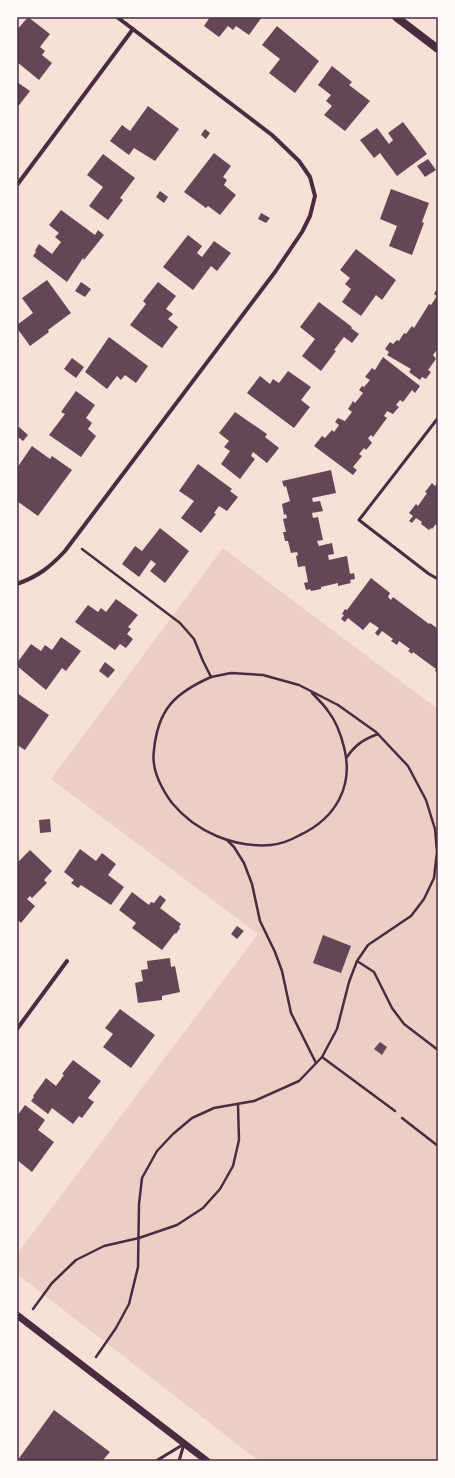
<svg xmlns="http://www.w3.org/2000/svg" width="455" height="1478" font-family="'Nunito Sans',sans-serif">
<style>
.green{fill:#ebcfc5}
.building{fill:#644757}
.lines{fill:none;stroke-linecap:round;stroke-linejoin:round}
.path{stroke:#4a2c40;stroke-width:2.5}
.service{stroke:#4a2c40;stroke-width:3}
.minor{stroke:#4a2c40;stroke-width:4}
.tertiary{stroke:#4a2c40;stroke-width:7}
.secondary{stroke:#4a2c40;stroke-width:8}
.neatline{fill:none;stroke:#4a2c40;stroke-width:1.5}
</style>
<rect width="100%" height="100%" fill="#f7e1d7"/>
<path class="green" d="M223,548L438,709V1461H259L17,1274V1254L258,934L51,779Z"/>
<g class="building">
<path d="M28,17L50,34L40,47L45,51L42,55L52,63L39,80L17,62V30Z"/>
<path d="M210,17H262L249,35L236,26L233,30L228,26L219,37L204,26Z"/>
<path d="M277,26L319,61L295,93L269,73L280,59L262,45Z"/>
<path d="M332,66L352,82L349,85L370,101L345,131L324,115L332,106L326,101L331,95L318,85Z"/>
<path d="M17,82L30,91L17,108Z"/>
<path d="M148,106L179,129L155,161L134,148L129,155L110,141L122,125L130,131Z"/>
<path d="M403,122L427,154L397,176L380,153L374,158L360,140L377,128L389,144L393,140L388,133Z"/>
<path d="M205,129L210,133L206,139L201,135Z"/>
<path d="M214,153L231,166L223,177L227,180L224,185L236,195L220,215L208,206L206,208L184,192Z"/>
<path d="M103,154L135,178L120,198L123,200L108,220L89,206L103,187L87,175Z"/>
<path d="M428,159L436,170L425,177L417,166Z"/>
<path d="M391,189L429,203L422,222L424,223L412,255L389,246L397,226L380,219Z"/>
<path d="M160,191L168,197L164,203L156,197Z"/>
<path d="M61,210L95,235L98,230L104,235L84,260L83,258L67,282L33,256L36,252L35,251L36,249L39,244L52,254L61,242L55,237L59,233L49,225Z"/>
<path d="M261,213L270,218L266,223L258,219Z"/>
<path d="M188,235L202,246L197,253L202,257L214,241L231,253L217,271L211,266L193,290L163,267Z"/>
<path d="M356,249L396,280L382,300L376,295L361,316L342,302L351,289L345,284L350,278L340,270Z"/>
<path d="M47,280L71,313L48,330L49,332L30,346L17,328V325L33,313L22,298Z"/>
<path d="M81,282L91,289L85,297L75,291Z"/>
<path d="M158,282L176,296L166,309L173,314L168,319L178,327L162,348L130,325L146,304L143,301Z"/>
<path d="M436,290L438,291V353L436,351L433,355L436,359L428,370L431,372L426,379L422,377L420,380L409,372L411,369L387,355L389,352L385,349L390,342L393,344L397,340L399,341L404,333L406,334L412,326L414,328L429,304L431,305L437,296L434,294Z"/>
<path d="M319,302L352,327L351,328L359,334L352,343L344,337L334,350L336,351L321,371L302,356L315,339L300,327Z"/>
<path d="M109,337L148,366L136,383L125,375L121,380L117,376L107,389L85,372Z"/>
<path d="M383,357L420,386L415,393L412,390L403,402L400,400L396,405L399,407L393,414L387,411L384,416L387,418L373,437L371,435L368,438L372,443L366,450L364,448L359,454L362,456L353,467L357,470L353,475L314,446L322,436L325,438L332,430L334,432L339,425L335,422L338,418L345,421L352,412L348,409L353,401L355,403L363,393L359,390L362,386L364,387L370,380L365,377L372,368L375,370Z"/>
<path d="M72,358L84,367L76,378L64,369Z"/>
<path d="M288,371L311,387L301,400L310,407L294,428L247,393L260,376L270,384L273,379L279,383Z"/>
<path d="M76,391L95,405L86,418L92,423L88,429L96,436L81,457L49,435L65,414L61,412Z"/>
<path d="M235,412L267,434L265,437L279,448L267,463L253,452L251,456L255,459L240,479L221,464L230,451L224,447L229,441L219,433Z"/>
<path d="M19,427L28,435L23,441L17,436V429Z"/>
<path d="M32,446L50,459L52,456L72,470L38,516L17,501V468Z"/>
<path d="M198,464L232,489L230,491L238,497L227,511L219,506L214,513L216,514L201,533L181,518L194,501L179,491Z"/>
<path d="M331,470L336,493L312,498L313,502L320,501L323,511L312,513L313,518L318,517L323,540L317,541L319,546L332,543L334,554L328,555L329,560L347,556L350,574L354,573L355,579L350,580L351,583L338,586V583L321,587V589L311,591L310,589L306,590L304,583L308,582L305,566L298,567L296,556L298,555L297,552L291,553L288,541H285L283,532H286L283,519L287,518L286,514L284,515L282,504L290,501L286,486L284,487L282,481Z"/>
<path d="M438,481V526L436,524L432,529L431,528L429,530L421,524L422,522L416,518L412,523L409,521L413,516L409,513L416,504L418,506L427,493L425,492L432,483L435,486Z"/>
<path d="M160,528L189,551L165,583L150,571L156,564L151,560L139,577L122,564L135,546L142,551Z"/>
<path d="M371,578L390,593L388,597L391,600L393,597L429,624L430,623L438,629V673L435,671L436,669L413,652L412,654L408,651L410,649L399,641L397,645L391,641L393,639L382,631L378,636L375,633L379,628L370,622L363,630L348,618L345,622L341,619L344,615L342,614L345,609L347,610Z"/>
<path d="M116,599L138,615L128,627L131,629L127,634L133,639L126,648L120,644L115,650L75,622L88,605L98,612L101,608L106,612Z"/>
<path d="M61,637L81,651L66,671L62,668L46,690L17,666V663L31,644L41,651L45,645L52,650Z"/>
<path d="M105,662L115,670L108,678L99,671Z"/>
<path d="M17,693L49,715L25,750L17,745Z"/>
<path d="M50,819L51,832L40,833L39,820Z"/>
<path d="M80,849L96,861L102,853L116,864L108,875L124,887L111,905L81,885L78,888L71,883L74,880L64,872Z"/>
<path d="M30,850L52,871L44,880L47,883L32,898L30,896L27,899L35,906L21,923L17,919V863Z"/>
<path d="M132,892L149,905L151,902L154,903L160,895L166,900L160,908L181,924L179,927L180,928L176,934L175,933L162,950L132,928L136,923L119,910Z"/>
<path d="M237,926L244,931L237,939L231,934Z"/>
<path d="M323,935L351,946L341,973L313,963Z"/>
<path d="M170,958L171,967L175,966L180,992L162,996V1000L138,1003L135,983L143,981L141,970L148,969L147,961Z"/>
<path d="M120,1009L155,1035L131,1068L103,1047L113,1034L105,1028Z"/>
<path d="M380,1042L387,1047L382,1055L374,1049Z"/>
<path d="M73,1060L101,1081L88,1098L94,1102L82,1118L79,1116L73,1124L52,1108L48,1114L31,1101L34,1097L33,1096L46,1078L56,1086L64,1075L62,1074Z"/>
<path d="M25,1105L45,1120L38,1130L54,1142L32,1172L17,1160V1116Z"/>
<path d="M54,1410L110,1452L102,1461H17Z"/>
</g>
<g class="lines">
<g class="path">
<path d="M82,549L180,623L194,639L203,661L211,677L231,673L263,675L299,685L338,705L376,732L408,766L426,800L435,829L437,852L434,878L424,899L411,916L368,945L357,961L349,982L337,1029L322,1057L299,1081L254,1101L214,1108L192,1118L173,1134L157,1151L142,1178L139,1204L138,1267L129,1304L116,1328L96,1357"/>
<path d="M211,677C175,693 158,709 154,750C151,769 161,788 172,803C196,832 234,848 271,845C281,844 291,840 300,835C336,818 354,786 344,747C341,735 336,721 328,711C324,705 318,699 312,693"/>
<path d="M347,757C355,745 364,739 378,734"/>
<path d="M228,841L234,847L244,863L252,884L260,921L275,952L282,971L291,1013L316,1063"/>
<path d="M357,961L374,972L392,1008L404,1024L438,1050"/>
<path d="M322,1057L395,1111"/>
<path d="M402,1118L438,1146"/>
<path d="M33,1309L52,1283L76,1260L104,1246L139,1238L177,1225L203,1208L220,1189L233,1166L239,1140L238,1105"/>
</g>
<g class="service">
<path d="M438,418L359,520L429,574L438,579"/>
<path d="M156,1461L184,1444"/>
<path d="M179,1461L184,1444"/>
</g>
<g class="minor">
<path d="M17,185L133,29"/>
<path d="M17,584C39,576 50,567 65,551L275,272L302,232L310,216L315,196L310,177L299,161L272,135L117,17"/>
<path d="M17,1029L67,961"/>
</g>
<path class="tertiary" d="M17,1315L207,1461"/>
<path class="secondary" d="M396,17L438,49"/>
</g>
<rect width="455" height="1478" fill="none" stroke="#fffaf5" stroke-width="36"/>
<rect x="18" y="18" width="419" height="1442" class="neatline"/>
</svg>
